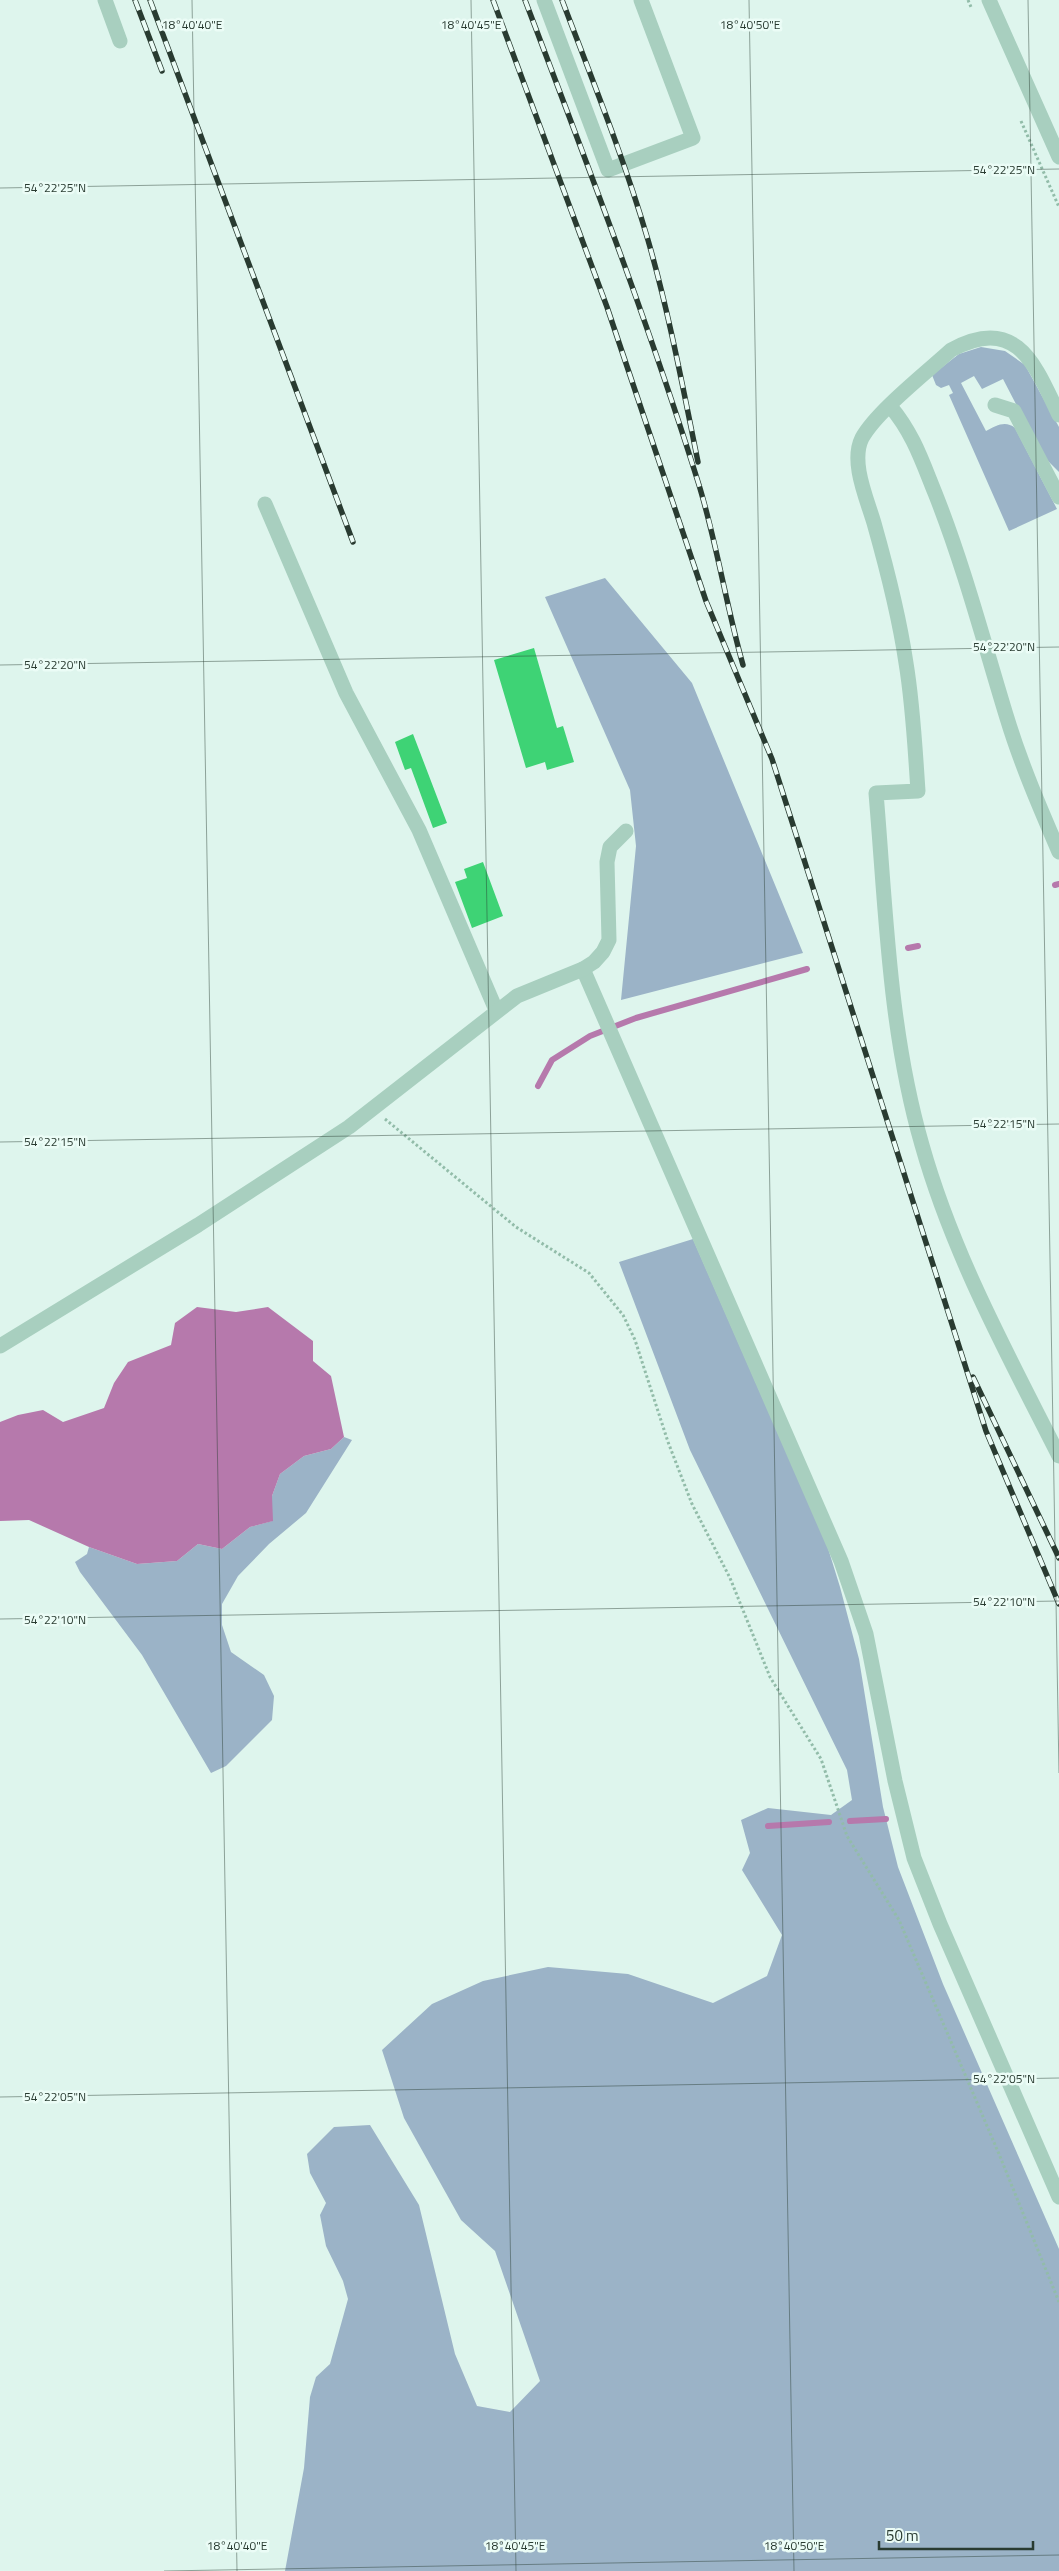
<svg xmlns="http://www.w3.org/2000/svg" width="1059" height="2571" font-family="'Titillium Web',sans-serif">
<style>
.green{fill:#9bb3c7}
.water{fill:#b679ac}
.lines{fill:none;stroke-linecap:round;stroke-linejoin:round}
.stream{stroke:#b679ac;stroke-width:6}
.building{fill:#3ed375}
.path{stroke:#92bca9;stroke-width:3;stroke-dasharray:2.5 2.5;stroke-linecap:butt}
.minor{stroke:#a8cfbf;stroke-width:15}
.rail-casing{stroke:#293b31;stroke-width:5.5}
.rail{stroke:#ebfcf6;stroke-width:4;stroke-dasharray:11;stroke-linecap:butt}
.ticks{fill:none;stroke:#293b31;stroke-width:1;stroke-opacity:0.45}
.ticks-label{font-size:12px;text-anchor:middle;fill:#293b31;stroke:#ebfcf6;stroke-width:5;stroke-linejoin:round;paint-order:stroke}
</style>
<rect width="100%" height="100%" fill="#def5ed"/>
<g class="green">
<path d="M981,347L1005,351L1025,365L1059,427V472L1043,456L1003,379L982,389L974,376L961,383L986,431C996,426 1005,420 1015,428L1057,509L1009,531L949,395L953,393L949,385L941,388L936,385L932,375L959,354Z"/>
<path d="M605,578L692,683L803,953L621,1000L636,846L630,790L545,597Z"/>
<path d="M693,1239L827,1545L840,1587L859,1659L883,1807L898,1867L943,1984L1059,2249V2571H285L304,2468L310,2397L316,2377L330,2364L348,2299L343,2281L326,2246L320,2215L326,2203L310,2173L307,2154L334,2127L370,2125L419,2205L455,2354L477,2406L510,2412L540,2381L495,2251L461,2220L404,2118L382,2050L432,2004L483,1981L548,1967L628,1974L713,2003L767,1976L782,1935L742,1870L750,1853L741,1820L768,1808L831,1815L852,1800L847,1770L690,1450L619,1262Z"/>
<path d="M344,1437L352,1440L306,1513L269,1544L238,1576L222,1604V1625L231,1652L264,1675L274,1696L272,1720L226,1766L211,1773L142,1655L80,1572L75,1562L87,1554L89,1547L137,1564L177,1561L198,1544L222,1549L250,1527L272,1521V1496L280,1474L304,1456L331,1449Z"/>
</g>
<path class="water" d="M197,1307L236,1312L268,1307L313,1341V1361L331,1376L344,1437L331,1449L304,1456L280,1474L272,1496L273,1521L250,1527L222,1549L198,1544L177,1561L137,1564L89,1547L29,1520L0,1521V1422L18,1415L43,1410L63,1422L104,1408L114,1383L128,1362L171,1345L175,1323Z"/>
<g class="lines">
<g class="stream">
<path d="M1055,885L1059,884"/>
<path d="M908,948L918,946"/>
<path d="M538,1086L552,1060L590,1036L636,1018L807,969"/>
<path d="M850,1821L886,1819"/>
<path d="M768,1826L829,1822"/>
</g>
</g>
<g class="building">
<path d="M534,648L557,728L563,726L574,762L547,770L545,762L526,768L494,660Z"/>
<path d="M413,734L447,823L433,828L411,768L405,770L395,742Z"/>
<path d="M483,862L503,916L472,928L455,882L467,878L464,869Z"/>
</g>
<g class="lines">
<g class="path">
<path d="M968,0L971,7"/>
<path d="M1021,121L1059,207"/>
<path d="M385,1119L516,1227L589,1273L623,1315L635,1340L668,1442L692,1504L730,1578L770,1677L821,1759L847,1836L899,1920L999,2154L1059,2302"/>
</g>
<g class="minor">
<path d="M105,0L120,41"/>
<path d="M544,0L608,170L693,138L641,0"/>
<path d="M989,0L1059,157"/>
<path d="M995,405L1014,411L1059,497"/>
<path d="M890,406C913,433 922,461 935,493C964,566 984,643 1007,718C1021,764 1040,808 1059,852"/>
<path d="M1059,415C1035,365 1017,314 951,350C927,372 876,412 862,438C850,462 867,499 874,523C887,569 899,615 906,663C913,705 915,748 918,791L876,793C886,911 889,1031 922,1145C953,1255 1008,1355 1059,1456"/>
<path d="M265,504L346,693L419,830L496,1010"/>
<path d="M583,969L841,1561L866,1634L895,1781L914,1858L940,1924L1059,2197"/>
<path d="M0,1346L198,1225L349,1127L517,996L583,969L594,962L603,952L609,940L607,862L610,847L626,831"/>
</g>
<g class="rail-casing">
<g id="rail">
<path d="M135,0L162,71"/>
<path d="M150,0L353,542"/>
<path d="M493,0L607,307L706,601L772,759L986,1431L1059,1604"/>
<path d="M525,0C586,161 648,321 699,485C717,544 726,605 743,665"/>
<path d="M562,0C592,79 624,158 648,240C669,313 683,388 698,462"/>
<path d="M973,1377L1059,1558"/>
</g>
</g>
<use href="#rail" class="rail"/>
</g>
<path class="ticks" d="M192,0L237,2571M471,0L516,2571M749,0L794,2571M1028,0L1059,1773M0,188L1059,169M0,665L1059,647M0,1142L1059,1124M0,1619L1059,1601M0,2097L1059,2078M164,2571L1059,2555"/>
<g class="ticks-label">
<text x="192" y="29">18°40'40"E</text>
<text x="471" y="29">18°40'45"E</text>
<text x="750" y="29">18°40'50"E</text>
<text x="1004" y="174">54°22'25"N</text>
<text x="55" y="192">54°22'25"N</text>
<text x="1004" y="651">54°22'20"N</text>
<text x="55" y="669">54°22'20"N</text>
<text x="1004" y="1128">54°22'15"N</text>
<text x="55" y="1146">54°22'15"N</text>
<text x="1004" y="1606">54°22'10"N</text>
<text x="55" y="1624">54°22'10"N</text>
<text x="1004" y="2083">54°22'05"N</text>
<text x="55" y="2101">54°22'05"N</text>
<text x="237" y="2550">18°40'40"E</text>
<text x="515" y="2550">18°40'45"E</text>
<text x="794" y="2550">18°40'50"E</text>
</g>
<path d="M879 2541v8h154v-8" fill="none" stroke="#293b31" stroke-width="2.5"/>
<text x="886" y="2541" font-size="15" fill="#293b31" stroke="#ebfcf6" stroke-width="4" paint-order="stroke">50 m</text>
</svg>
